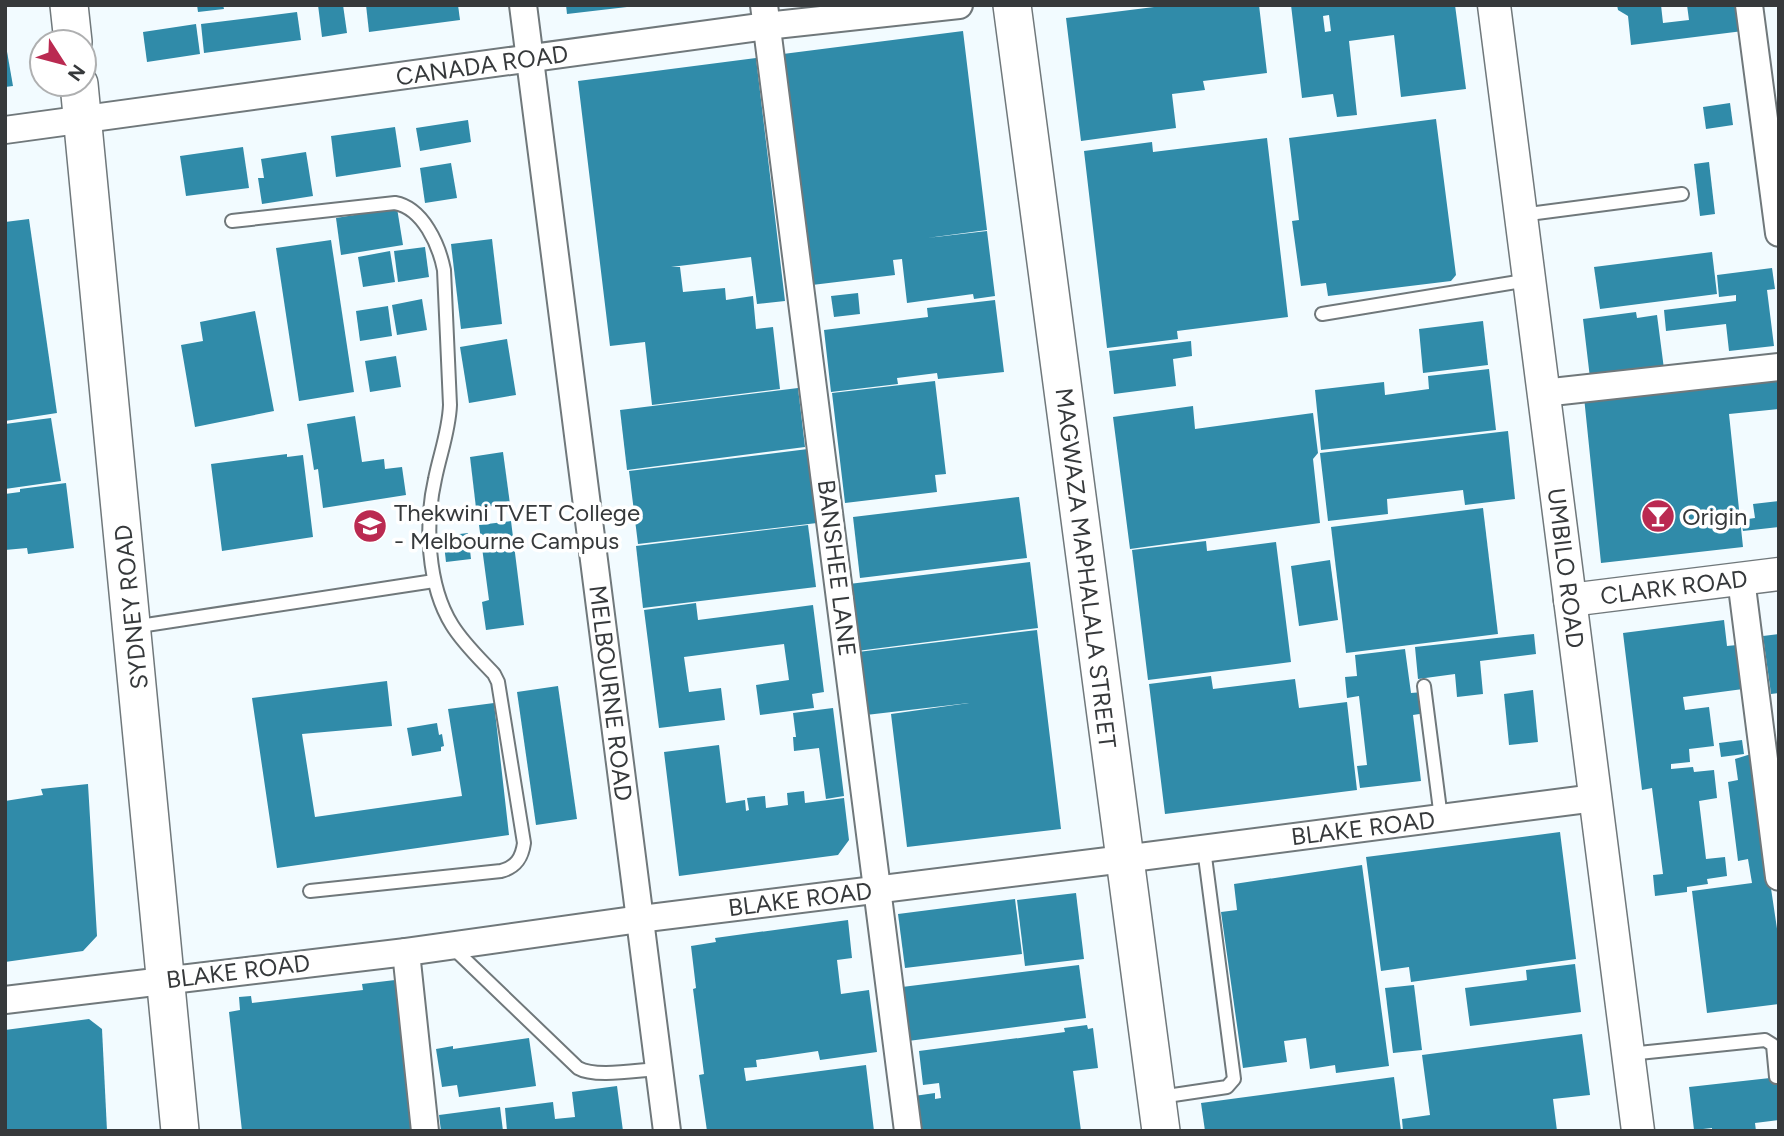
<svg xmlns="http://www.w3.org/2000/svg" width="1784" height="1136" font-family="Figtree,sans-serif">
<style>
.building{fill:#308ba9;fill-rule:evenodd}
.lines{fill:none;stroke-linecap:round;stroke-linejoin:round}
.service-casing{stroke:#70787b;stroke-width:16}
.minor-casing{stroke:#70787b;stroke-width:30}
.tertiary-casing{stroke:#70787b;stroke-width:35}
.secondary-casing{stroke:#70787b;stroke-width:40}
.service{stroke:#fff;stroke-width:12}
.minor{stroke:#fff;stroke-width:26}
.tertiary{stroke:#fff;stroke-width:32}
.secondary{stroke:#fff;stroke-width:37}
.labels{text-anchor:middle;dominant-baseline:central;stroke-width:7;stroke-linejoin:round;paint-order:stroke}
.street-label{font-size:24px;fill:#36393b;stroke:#fff}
.poi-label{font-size:24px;fill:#36393b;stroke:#fff;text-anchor:start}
</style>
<rect width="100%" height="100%" fill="#f2fbff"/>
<g class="building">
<path d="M197,5H223L224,9L198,12Z"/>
<path d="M318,5H343L347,33L322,37Z"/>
<path d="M366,5H458L460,20L369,32Z"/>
<path d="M566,5H627V7L567,14Z"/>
<path d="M1170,5H1259L1267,73L1203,81L1205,90L1172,94L1176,128L1081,141L1066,18Z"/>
<path d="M1291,5H1455L1466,89L1401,97L1394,35L1349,41L1357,115L1337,117L1333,94L1302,98ZM1329,15L1331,31L1325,32L1323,16Z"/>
<path d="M1617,5H1661L1663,23L1689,20L1687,5H1740L1743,31L1631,45L1628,16L1618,10Z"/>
<path d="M297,12L301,40L204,53L201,24Z"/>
<path d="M196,24L200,54L147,62L143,32Z"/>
<path d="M963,31L987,230L927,238L987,231L995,296L974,299L973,294L907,303L902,259L893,260L895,275L812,285L783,54Z"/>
<path d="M5,40L13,86L5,87Z"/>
<path d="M756,58L785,301L757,304L751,257L671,267H680L683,292L725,288L726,300L753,296L756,329L773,327L780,389L652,405L645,342L610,346L578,81Z"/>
<path d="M1730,103L1733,125L1706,129L1703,107Z"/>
<path d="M1436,119L1456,275L1451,281L1328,296L1326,283L1301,286L1292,221L1299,220L1289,138Z"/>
<path d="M468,120L471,142L420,151L416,128Z"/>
<path d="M395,127L401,167L336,177L331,136Z"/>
<path d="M1267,138L1288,317L1177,331L1178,339L1107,348L1084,151L1152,142L1153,152Z"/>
<path d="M243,147L249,188L186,196L180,156Z"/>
<path d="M306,152L313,196L262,204L258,178H264L261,159Z"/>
<path d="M1709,162L1715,214L1700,216L1694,164Z"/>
<path d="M451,163L457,198L425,203L420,168Z"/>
<path d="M397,208L403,245L341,255L336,218Z"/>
<path d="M29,219L57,413L5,421V222Z"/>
<path d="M492,239L502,324L461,329L451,244Z"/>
<path d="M331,240L354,392L299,401L276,248Z"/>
<path d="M425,247L429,277L398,282L394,251Z"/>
<path d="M390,251L395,282L363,287L358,257Z"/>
<path d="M1712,252L1717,294L1600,309L1594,267Z"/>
<path d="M1772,268L1775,289L1767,290L1774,346L1729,351L1726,324L1666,331L1664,310L1736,301V295L1719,297L1717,275Z"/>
<path d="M858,293L860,314L834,317L831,296Z"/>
<path d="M422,299L427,330L397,335L392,305Z"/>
<path d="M995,300L1004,372L938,379L937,373L897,378L898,384L831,392L824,330L928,317L927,308Z"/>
<path d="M388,306L392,336L360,341L356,311Z"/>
<path d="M255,311L274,411L195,427L181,345L203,341L200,322Z"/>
<path d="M1636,312L1637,318L1657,315L1664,369L1590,378L1583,319Z"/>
<path d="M1483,321L1488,365L1423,373L1419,329Z"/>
<path d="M507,339L516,395L469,403L460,347Z"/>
<path d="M1191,341L1192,356L1173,359L1176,386L1114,394L1109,351Z"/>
<path d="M396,356L401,387L370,392L365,361Z"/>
<path d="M1489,369L1496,430L1321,450L1315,390L1384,382L1385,395L1429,389L1428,376Z"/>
<path d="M1779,375V409L1729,414L1743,547L1601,563L1584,397Z"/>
<path d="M935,381L946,474L935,475L937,492L845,503L832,393Z"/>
<path d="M798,388L805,447L627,470L620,410Z"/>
<path d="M1193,406L1195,429L1313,413L1318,453L1313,459L1320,523L1130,549L1113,417Z"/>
<path d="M355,416L362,462L384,459L385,469L402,467L406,495L323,508L318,469L314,470L307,424Z"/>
<path d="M51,418L61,481L5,489V424Z"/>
<path d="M1508,431L1515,499L1465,505L1463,490L1387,499L1388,514L1328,521L1320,453Z"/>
<path d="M808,449L817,523L638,544L629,471Z"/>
<path d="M503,452L510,504L476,508L470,457Z"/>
<path d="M287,454V457L303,455L313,537L222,551L211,464Z"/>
<path d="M66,483L74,548L28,554L27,548L5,550V494L20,492V489Z"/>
<path d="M1019,497L1027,558L860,578L853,517Z"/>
<path d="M1779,501V527L1743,531L1741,520L1755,518L1753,504Z"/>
<path d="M1483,508L1498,634L1346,653L1331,527Z"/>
<path d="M511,521L524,625L486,630L482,602L489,600L479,525Z"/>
<path d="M808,525L816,587L643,608L636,546Z"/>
<path d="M468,533L471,559L446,562L443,536Z"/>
<path d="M1206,541L1207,551L1276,542L1291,662L1148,680L1132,550Z"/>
<path d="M1330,560L1338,620L1299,626L1291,566Z"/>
<path d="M1030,562L1038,628L857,651L849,584Z"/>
<path d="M696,603L698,620L813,605L824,692L812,694L814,708L760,715L756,685L789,680L784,644L684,657L689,692L721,688L725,720L659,728L644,610Z"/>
<path d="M1724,620L1727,646L1737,645L1743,689L1683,697L1685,710L1709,707L1714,746L1689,749L1690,762L1671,764V769L1693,767L1694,772L1714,770L1717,798L1699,801L1706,859L1725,857L1727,876L1707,879L1708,884L1687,887V892L1655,896L1653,875L1663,874L1652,788L1642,790L1623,633Z"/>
<path d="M1037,630L1061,829L907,847L891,714L969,703L866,715L858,652Z"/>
<path d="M1534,634L1536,654L1480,661L1483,694L1457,697L1455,674L1418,679L1415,647Z"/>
<path d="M1779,634V693L1771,694L1763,636Z"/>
<path d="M1405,649L1411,693L1423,692L1426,713L1413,715L1421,781L1360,788L1357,766L1367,765L1359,696L1347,698L1345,677L1357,676L1355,655Z"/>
<path d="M1211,676L1213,689L1295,679L1299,708L1347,702L1357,790L1165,814L1149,684Z"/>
<path d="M387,681L392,726L302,734L315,817L462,796L448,709L494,703L509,835L277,868L252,698Z"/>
<path d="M558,686L577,819L536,825L517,692Z"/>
<path d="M1533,690L1538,742L1509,745L1504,694Z"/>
<path d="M833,708L844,796L826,799L819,748L794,751L793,737H796L793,713Z"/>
<path d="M437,723L439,735L442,734L444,746L441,747V751L412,756L407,728Z"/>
<path d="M1742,740L1744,754L1721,757L1719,743Z"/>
<path d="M719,745L726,803L745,800L746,811L749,810L747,798L765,796L766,808L788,805L787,793L804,791L805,803L844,798L849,840L838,855L679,876L664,752Z"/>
<path d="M1751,754L1779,942V1004L1707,1013L1692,891L1752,883L1748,859L1738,861L1728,782L1738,780L1735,759Z"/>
<path d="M88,784L97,936L83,951L5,962V801L43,795L41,789Z"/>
<path d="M1560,832L1576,959L1411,982L1409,967L1381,971L1366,857Z"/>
<path d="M1362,865L1389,1066L1336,1073L1335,1065L1310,1069L1306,1038L1284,1041L1287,1062L1243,1068L1221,912L1237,910L1234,884Z"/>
<path d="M1076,893L1084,959L1025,966L1017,900Z"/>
<path d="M1015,899L1022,954L905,968L898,914Z"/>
<path d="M848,920L852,958L837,960L841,994L869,990L877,1052L820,1060L818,1051L756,1060L757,1067L744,1068L746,1081L866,1065L874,1131H707L699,1075L704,1074L693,989L696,988L691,946L716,942L715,938Z"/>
<path d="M1575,964L1581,1012L1470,1026L1465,988L1527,980L1526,970Z"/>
<path d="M1079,965L1086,1018L908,1041L902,987Z"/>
<path d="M395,980L412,1131H242L229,1012L240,1010L239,997L251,996L252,1003L363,990L362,984Z"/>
<path d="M1414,985L1422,1050L1393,1053L1385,988Z"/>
<path d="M89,1019L102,1029L107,1131H5V1030Z"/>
<path d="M1087,1025L1088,1029L1093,1028L1098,1068L1073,1071L1081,1131H918L914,1096L935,1093V1099L941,1098L939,1083L923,1085L919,1051L1065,1032L1064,1028Z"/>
<path d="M1582,1034L1590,1095L1553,1099L1557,1131H1403L1402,1119L1430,1115L1422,1055Z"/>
<path d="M529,1038L536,1086L459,1097L457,1085L442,1087L436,1049L453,1046V1049Z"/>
<path d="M1394,1077L1401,1131H1205L1201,1103Z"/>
<path d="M1779,1077V1120L1755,1123L1756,1131H1712V1128L1694,1130L1689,1087Z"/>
<path d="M617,1086L623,1131H507L505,1108L553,1102L555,1119L575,1117L572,1092Z"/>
<path d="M500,1107L503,1131H441L439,1115Z"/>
</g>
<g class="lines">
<g class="service-casing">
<g id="service">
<path d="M1521,215L1682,194"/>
<path d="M232,221L395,203C423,208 439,245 444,270L450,405C449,431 440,454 435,479C425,523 427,585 452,625C463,643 479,658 494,674L498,682L524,843C522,858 516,867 501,871L310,891"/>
<path d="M1322,314L1529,280"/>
<path d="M133,627L434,581"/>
<path d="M1424,686L1441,818"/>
<path d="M451,946L578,1068C595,1078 638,1070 659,1069"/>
<path d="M1629,1054L1765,1040L1773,1045L1776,1077"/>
<path d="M1160,1097L1227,1087L1234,1079L1204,849"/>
</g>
</g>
<g class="minor-casing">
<g id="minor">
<path d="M523,5L667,1131"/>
<path d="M764,5L908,1131"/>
<path d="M1749,5L1779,233"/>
<path d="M5,130L766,26L959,5"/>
<path d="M1543,393L1779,367"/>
<path d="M1741,579L1779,877"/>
<path d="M406,952L425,1131"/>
<path d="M5,1000L406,952L640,919L1124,859L1595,798"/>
</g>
</g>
<g class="tertiary-casing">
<g id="tertiary">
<path d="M1494,5L1638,1131"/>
<path d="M1570,600L1779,574"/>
</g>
</g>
<g class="secondary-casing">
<g id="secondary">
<path d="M69,5L73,42"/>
<path d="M1012,5L1161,1131"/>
<path d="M79,84L180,1131"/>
</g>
</g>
<use href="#service" class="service"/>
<use href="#minor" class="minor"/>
<use href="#tertiary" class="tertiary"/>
<use href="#secondary" class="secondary"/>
</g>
<defs>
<g id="bar-disc" transform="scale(1.75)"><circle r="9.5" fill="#ba2a51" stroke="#fff"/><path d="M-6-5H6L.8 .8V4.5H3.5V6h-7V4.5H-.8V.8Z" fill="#fff"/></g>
<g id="university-disc" transform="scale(1.75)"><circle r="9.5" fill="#ba2a51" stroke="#fff"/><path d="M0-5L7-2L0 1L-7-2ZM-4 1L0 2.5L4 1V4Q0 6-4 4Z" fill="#fff"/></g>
</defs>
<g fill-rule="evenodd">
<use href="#bar-disc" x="1658" y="516"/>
<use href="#university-disc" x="370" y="526"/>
</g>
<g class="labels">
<g class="street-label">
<text transform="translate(482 65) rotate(-8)">CANADA ROAD</text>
<text transform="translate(837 568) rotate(83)">BANSHEE LANE</text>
<text transform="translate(1086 568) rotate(83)">MAGWAZA MAPHALALA STREET</text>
<text transform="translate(1566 568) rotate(83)">UMBILO ROAD</text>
<text transform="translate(1674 587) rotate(-7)">CLARK ROAD</text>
<text transform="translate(131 607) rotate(-96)">SYDNEY ROAD</text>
<text transform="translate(611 693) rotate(83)">MELBOURNE ROAD</text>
<text transform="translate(1363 828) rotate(-7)">BLAKE ROAD</text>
<text transform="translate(800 899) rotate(-7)">BLAKE ROAD</text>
<text transform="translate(238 971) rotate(-7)">BLAKE ROAD</text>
</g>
<g class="poi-label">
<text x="394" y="512">Thekwini TVET College<tspan x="394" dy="28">- Melbourne Campus</tspan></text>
<text x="1682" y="516">Origin</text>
</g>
</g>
<rect width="1784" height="1136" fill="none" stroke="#36393b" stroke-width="14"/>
<g transform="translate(63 63) rotate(126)"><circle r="33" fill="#ffffff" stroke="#afb0b1" stroke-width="2"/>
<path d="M0-5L12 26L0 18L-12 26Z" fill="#ba2a51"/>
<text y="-10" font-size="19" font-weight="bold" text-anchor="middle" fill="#36393b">N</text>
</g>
</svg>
